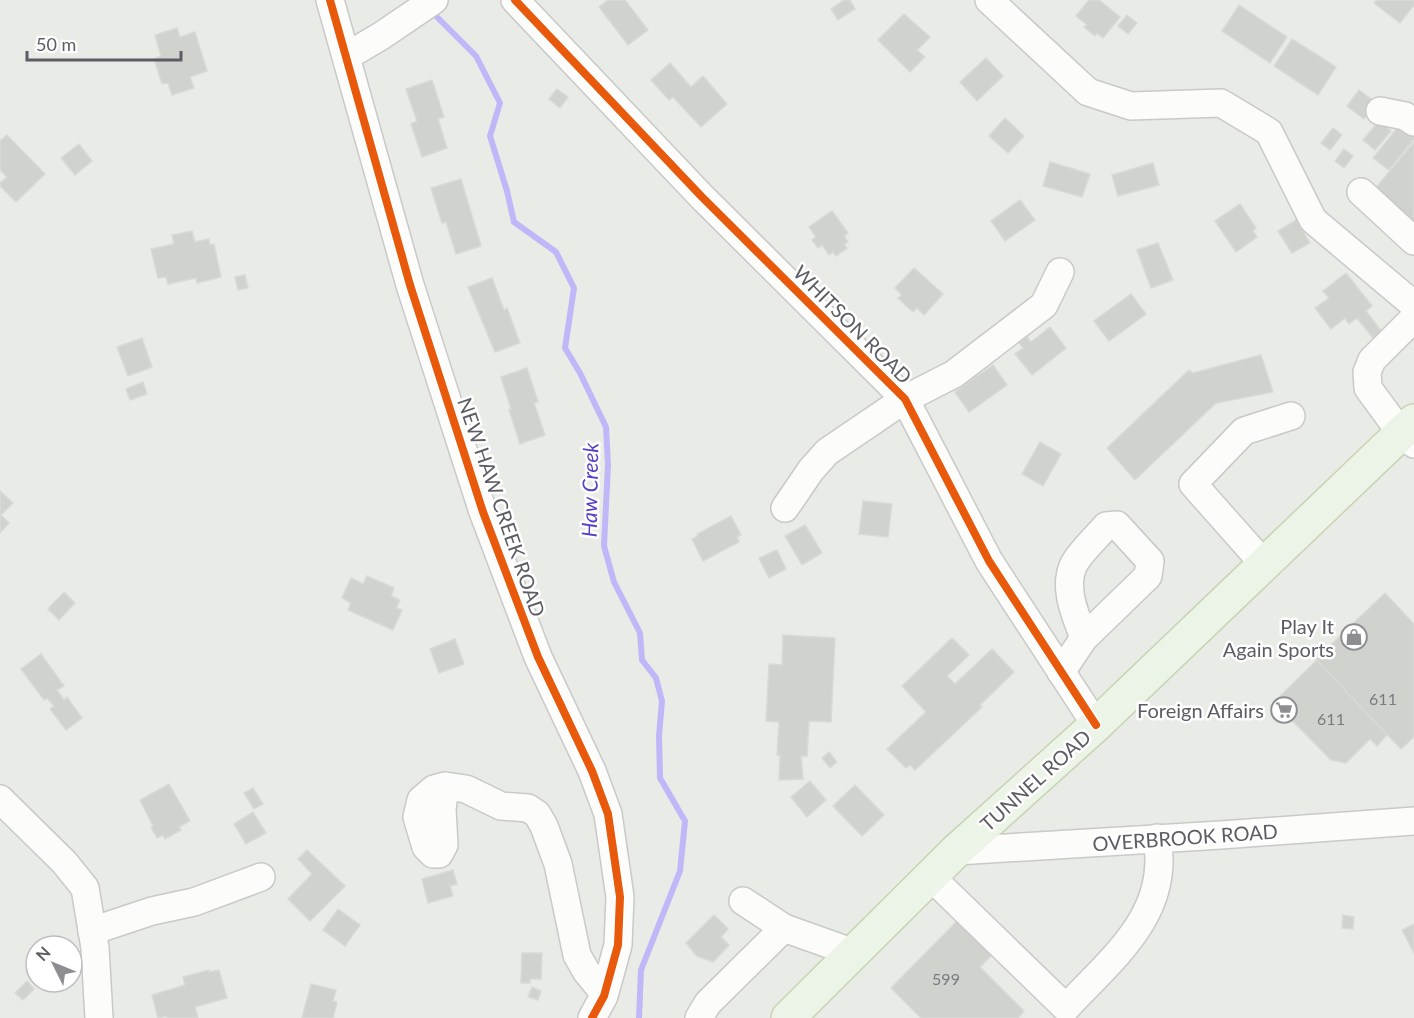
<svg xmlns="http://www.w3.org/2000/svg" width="1414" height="1018" font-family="Lato,sans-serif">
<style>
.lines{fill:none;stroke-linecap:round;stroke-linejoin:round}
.stream{stroke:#beb8f8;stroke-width:6}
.building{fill:#d0d2ce;stroke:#d8dad5;stroke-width:1.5}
.minor-casing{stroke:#c9c9c9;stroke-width:30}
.major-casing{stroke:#c7d4b2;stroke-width:36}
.minor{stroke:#fcfcfb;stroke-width:27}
.major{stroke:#ecf3e7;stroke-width:33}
.cycleway-casing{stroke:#fff;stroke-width:11}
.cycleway{stroke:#e8590c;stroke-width:8}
.labels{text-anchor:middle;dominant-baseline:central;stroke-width:5;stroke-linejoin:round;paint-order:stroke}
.number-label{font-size:16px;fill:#7b7a80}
.street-label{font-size:20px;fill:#5d5b64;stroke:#fff}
.poi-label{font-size:20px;fill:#5d5b64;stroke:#fff;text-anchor:end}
.water-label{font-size:21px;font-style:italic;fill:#583fc8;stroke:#fff}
</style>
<rect width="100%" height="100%" fill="#e9ebe6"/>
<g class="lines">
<path class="stream" d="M433,9L436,16L476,56L500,103L490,136L507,191L514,222L556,252L574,288L565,348L580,373L606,427L608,465L604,546L614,582L640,633L642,660L656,678L662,701L659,736L660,778L685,821L680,871L641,970L639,1018"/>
</g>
<g class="building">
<path d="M608,0H625L648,30L628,45L599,7Z"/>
<path d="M844,0H850L855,9L838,20L831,9Z"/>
<path d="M1089,0H1099L1120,17L1103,38L1097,33L1095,36L1084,27L1087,25L1076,16Z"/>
<path d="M1377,0H1414V5L1400,23L1374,3Z"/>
<path d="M1239,5L1287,37L1270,63L1222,31Z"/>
<path d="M904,14L930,37L917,50L925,57L910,72L878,40Z"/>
<path d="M1127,15L1137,23L1128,34L1118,26Z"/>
<path d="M177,28L180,37L195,32L207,71L190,77L194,88L172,95L168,83L162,84L154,59L161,56L155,35Z"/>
<path d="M1292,39L1336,67L1318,95L1274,66Z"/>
<path d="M986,58L1003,76L977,101L960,82Z"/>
<path d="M670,63L691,87L703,76L727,104L701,127L673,97L669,100L651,80Z"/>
<path d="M432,80L444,117L438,119L447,148L422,157L411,124L417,121L406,89Z"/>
<path d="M557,89L568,97L560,108L549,99Z"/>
<path d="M1359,90L1375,102L1364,119L1347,106Z"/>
<path d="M1005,118L1024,136L1008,153L989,136Z"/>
<path d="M1379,121L1391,131L1375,150L1363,140Z"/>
<path d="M1402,122L1414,131V139L1389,170L1373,158Z"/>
<path d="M1333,128L1342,135L1330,150L1321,143Z"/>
<path d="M7,135L45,174L16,202L0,186V183L7,177L0,170V141Z"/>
<path d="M1414,142V224L1374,190Z"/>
<path d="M79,144L92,161L75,175L61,158Z"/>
<path d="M1344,149L1353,156L1344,168L1335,161Z"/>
<path d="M1050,162L1090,174L1082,197L1043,186Z"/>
<path d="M1153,163L1159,185L1118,196L1112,175Z"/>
<path d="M461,179L481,246L456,254L446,222L442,223L431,188Z"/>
<path d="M1020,200L1035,220L1005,241L991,221Z"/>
<path d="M1240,204L1256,228L1253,231L1257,237L1236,252L1215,221Z"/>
<path d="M832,211L848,233L844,236L848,242L844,244L847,248L836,256L833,252L829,255L822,245L818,248L812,240L816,237L809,227Z"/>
<path d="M1296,220L1310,243L1292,253L1278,231Z"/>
<path d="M192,231L195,242L209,239L210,245L214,244L221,277L197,283L196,278L168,284L166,277L158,278L151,249L174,244L172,235Z"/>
<path d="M1158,243L1173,280L1151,288L1137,250Z"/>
<path d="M914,268L943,294L924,315L917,308L913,312L898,298L902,295L895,288Z"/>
<path d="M1346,273L1372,306L1366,311L1382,332L1373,338L1357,318L1349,324L1345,318L1331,329L1315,308L1329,298L1323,291Z"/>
<path d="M245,275L248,288L238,290L235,277Z"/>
<path d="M492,278L504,310L507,308L520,343L495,352L468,287Z"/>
<path d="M1131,294L1146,314L1109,341L1094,321Z"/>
<path d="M1050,327L1066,348L1032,375L1015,354L1023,348L1019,343L1027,337L1031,342Z"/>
<path d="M142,338L152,367L128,376L117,347Z"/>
<path d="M1261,355L1273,392L1216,403L1135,480L1107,448L1189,370L1193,373Z"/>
<path d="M993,365L1007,385L969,412L955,392Z"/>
<path d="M527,368L538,402L534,403L545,435L520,444L509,410L511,409L501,377Z"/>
<path d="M143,382L147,394L130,400L126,389Z"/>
<path d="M1040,442L1061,454L1043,486L1022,474Z"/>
<path d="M0,491L13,503L1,515L9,523L0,533Z"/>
<path d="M863,501L892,504L888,537L859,534Z"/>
<path d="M731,516L741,535L737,537L739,542L703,561L692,539L698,536L697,534Z"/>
<path d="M805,525L822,553L802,565L785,536Z"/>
<path d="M777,550L786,569L769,578L759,558Z"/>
<path d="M367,576L394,588L391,596L400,600L396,608L402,610L393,630L348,610L351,603L342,598L351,578L363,584Z"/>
<path d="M64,592L75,603L59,620L48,609Z"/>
<path d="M1385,593L1414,624V737L1401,749L1315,660Z"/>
<path d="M783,635L835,638L831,722L809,721L807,756H801L803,779L779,780L780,755H777L779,722L766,721L769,664L782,665Z"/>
<path d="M952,638L969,655L947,676L955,684L992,649L1014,672L980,705L982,707L915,770L910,765L906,768L887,749L926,712L902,686Z"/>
<path d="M455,639L464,664L439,673L430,649Z"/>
<path d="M41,654L64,686L57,690L64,700L67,697L82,718L66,730L50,709L54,706L47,698L44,700L21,669Z"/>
<path d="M1317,660L1387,735L1377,746L1370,739L1346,763L1331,760L1274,702Z"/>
<path d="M829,752L837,762L830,768L822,758Z"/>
<path d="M810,781L826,800L807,817L791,797Z"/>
<path d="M169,784L190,821L179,827L181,830L165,839L163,835L157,838L151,827L153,826L140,800Z"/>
<path d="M855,785L884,815L862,836L833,806Z"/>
<path d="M253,788L263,804L254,809L244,793Z"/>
<path d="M253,812L266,833L246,844L234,824Z"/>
<path d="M307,850L345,886L310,921L288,899L312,874L298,859Z"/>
<path d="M453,870L457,884L450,886L453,896L428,903L422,879Z"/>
<path d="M338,909L360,925L345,946L323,930Z"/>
<path d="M714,915L728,929L721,937L729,945L713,962L697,956L686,943Z"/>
<path d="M1343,915L1354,917L1353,929L1342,928Z"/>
<path d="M958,920L993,954L980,967L1024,1011L1018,1018H921L891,988Z"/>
<path d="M1414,924V953L1402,930Z"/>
<path d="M522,953H542L541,979H530V983H521Z"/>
<path d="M209,970V972L219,970L227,998L195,1007L198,1018H167V1016L158,1018L152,995L185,985L183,977Z"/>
<path d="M27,981L34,989L23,1000L15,993Z"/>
<path d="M311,984L336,990L333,1001L337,1002L333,1018H302Z"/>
<path d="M532,987L541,991L538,1000L528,997Z"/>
</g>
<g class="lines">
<g class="minor-casing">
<g id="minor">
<path d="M330,0L410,285L483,512L538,657L592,771L608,814L620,897L618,945L604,996L592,1018"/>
<path d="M515,0L702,197L905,399L989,561L1096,725"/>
<path d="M989,0L1088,92L1131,106L1221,103L1269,132L1313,220L1414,305"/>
<path d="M347,56L381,36L434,0"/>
<path d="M1380,111L1405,116L1414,122"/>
<path d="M1361,192L1414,241"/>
<path d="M1414,318L1372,360L1367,372L1368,388L1401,433L1414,444"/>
<path d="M785,508L811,470L827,452L905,399L954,374L1044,305L1060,272"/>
<path d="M1263,563L1193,484L1244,431L1291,416"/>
<path d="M1061,672L1084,638L1148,576L1150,561L1117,525L1106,526C1097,537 1079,553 1073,566C1063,589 1076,616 1084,638"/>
<path d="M445,786L442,809L444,845L439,854H433L426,847L417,817L421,800L434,789L445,786L466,789L501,806L528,808L537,814L544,826L558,864L577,955L586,971L604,993"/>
<path d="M0,799L64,862L85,888L95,948L99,1018"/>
<path d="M956,851L1221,835L1414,821"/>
<path d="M930,876L1066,1008C1112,958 1171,914 1157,838"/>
<path d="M743,901L784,928"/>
<path d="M92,931L152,911L194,902L261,877"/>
<path d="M699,1018L708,1003L784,928L854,953"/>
</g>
</g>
<g class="major-casing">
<path id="major" d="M788,1018L956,851L1096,725L1414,421"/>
</g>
<use href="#minor" class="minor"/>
<use href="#major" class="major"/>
<g class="cycleway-casing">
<g id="cycleway">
<path d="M330,0L410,285L483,512L538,657L592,771L608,814L620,897L618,945L604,996L592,1018"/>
<path d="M515,0L702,197L905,399L989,561L1096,725"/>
</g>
</g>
<use href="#cycleway" class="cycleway"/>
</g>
<defs>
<g id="shop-ring" transform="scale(1.35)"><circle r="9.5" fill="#fff" stroke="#8e8d92" stroke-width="1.5"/><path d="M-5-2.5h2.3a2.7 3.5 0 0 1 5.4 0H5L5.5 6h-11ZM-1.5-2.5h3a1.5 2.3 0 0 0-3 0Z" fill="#8e8d92"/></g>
<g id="supermarket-ring" transform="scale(1.35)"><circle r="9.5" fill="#fff" stroke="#8e8d92" stroke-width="1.5"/><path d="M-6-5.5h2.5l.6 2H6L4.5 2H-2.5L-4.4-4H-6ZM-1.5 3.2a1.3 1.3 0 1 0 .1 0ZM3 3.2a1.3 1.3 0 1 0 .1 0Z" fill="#8e8d92"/></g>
</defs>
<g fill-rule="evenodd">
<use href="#shop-ring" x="1354" y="637"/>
<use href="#supermarket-ring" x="1284" y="710"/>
</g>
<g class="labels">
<g class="number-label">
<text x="1383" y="698">611</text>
<text x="1331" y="718">611</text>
<text x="946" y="978">599</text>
</g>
<g class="street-label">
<text transform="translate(853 324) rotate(45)">WHITSON ROAD</text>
<text transform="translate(502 507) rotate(71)">NEW HAW CREEK ROAD</text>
<text transform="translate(1035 780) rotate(-42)">TUNNEL ROAD</text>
<text transform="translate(1185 837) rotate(-4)">OVERBROOK ROAD</text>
</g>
<g class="poi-label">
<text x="1334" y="626">Play It<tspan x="1334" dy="23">Again Sports</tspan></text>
<text x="1264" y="710">Foreign Affairs</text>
</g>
<g class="water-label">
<text transform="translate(589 490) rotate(-89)">Haw Creek</text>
</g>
</g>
<g transform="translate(54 964) rotate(313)"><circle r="28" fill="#ffffff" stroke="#bebdc1" stroke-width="1.5"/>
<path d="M0-4.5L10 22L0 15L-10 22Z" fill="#8e8d92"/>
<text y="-9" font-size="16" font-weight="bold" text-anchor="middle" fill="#5d5b64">N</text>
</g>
<path d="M27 51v9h154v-9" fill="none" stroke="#5d5b64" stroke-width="3"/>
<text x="36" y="51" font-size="18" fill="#5d5b64" stroke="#ffffff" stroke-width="4.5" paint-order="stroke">50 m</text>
</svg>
